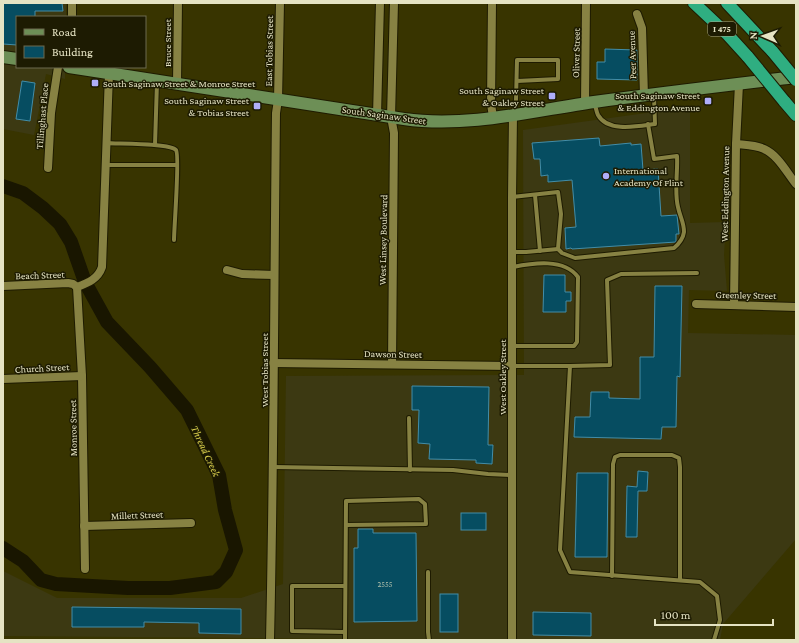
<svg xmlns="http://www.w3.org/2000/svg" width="799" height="643" font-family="'Crimson Pro',serif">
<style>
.built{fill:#3c3912}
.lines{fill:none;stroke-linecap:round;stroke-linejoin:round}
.river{stroke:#191600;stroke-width:14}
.building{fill:#064d61;stroke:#428da8}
.lane-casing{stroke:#1e1b00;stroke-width:6}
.street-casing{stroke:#1e1b00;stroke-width:10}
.secondary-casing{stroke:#1e1b00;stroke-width:14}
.highway-casing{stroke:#1e1b00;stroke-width:14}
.lane{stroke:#878243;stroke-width:4}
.street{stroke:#878243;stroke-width:8}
.secondary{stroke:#6d8f56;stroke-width:12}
.highway{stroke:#2fae81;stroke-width:12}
.highway-bridge-casing{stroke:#1e1b00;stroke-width:14;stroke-linecap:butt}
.highway-bridge{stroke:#2fae81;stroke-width:12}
.poi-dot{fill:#afaefa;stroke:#1d1b02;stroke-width:1.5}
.labels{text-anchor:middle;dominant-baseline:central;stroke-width:3;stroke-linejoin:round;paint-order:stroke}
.number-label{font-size:8px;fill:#adbeaa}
.shield{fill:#1d1b02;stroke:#a9a789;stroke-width:1}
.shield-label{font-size:9px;font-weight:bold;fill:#e5e3c3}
.street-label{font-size:10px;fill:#e5e3c3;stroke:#1d1b02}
.poi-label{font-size:10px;fill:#e5e3c3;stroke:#1d1b02;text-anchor:end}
.water-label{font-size:11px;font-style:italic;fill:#d9ce4c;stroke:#1d1b02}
</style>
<rect width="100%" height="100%" fill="#383400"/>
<g class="built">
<path d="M3,3H66V17H17V67H65V79L46,74L34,135L3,129Z"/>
<path d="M690,107V223L726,222L724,255L727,291L689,290L688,333L796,335V539L723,624L720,640H503L3,636V571L57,598H241L283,584L286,376L524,375L523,130Z"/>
</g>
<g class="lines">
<path class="river" d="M3,186L23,193L43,208L60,224L71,242L85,282L107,322L150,367L187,410L219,475L225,510L236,550L226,572L216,582L170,588H128L56,584L41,580L23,561L3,548"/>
</g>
<g class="building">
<path d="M3,3H62L63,11H35V17H17V45L3,44Z"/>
<path d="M605,49L637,50V80L597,79V62H605Z"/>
<path d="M22,81L35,83L30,121L16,119Z"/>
<path d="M599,138L600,146L631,143V145L641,144L643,170L658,169L661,216L677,215L679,234H676V242L572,249L571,248L566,249L565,228L576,227L572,180L548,182V175L541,176L540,159H534L532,143Z"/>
<path d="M544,275H565V292H571V301H566V312H543Z"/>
<path d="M655,286H682L680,377L677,376L676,427H662L661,439L574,437L575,417H590L591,392H609V398L640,399V357H654Z"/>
<path d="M412,386L489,387L488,445H493L492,464L476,463V460L429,459L430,444L418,443L419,410H412Z"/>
<path d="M638,471L648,472L647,491H638L637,537H626L627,486L637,487Z"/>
<path d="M577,473H608L607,557H575Z"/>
<rect x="461" y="513" width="25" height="17"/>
<path d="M358,529H373V533H416L417,621L354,622V548H358Z"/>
<rect x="440" y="594" width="18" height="38"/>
<path d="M72,607L241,609V634L199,633V623L144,622V627H72Z"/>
<path d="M533,612L591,613V636L533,635Z"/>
</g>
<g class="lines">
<g class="lane-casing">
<g id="lane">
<path d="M594,103C596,106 596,111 598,115C608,133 639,126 655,124L654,97"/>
<path d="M514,113L516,100L517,60H558V79L517,81"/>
<path d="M106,143C118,144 170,143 176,150C180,155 174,228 174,240"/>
<path d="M155,145L157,82"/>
<path d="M106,165H177"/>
<path d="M535,195L540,251"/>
<path d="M512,197L558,192L561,214L558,249L562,253L575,258L674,248C680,243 683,239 684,232C684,222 680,217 678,207C674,191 678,173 677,156L654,159L648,124"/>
<path d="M513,252H526L558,249"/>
<path d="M512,346H574L577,342L578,277C564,258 533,263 513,267"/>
<path d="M512,366H570L560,550L570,572L700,582L717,596L720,620L714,640"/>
<path d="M570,366L610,365L607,280L621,274L697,273"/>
<path d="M409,418L410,470"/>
<path d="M274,467L453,470L488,474L512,475"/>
<path d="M428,572V632L429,640"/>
<path d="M612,576L613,464L615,457L620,455H672L679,458L680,467V580"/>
<path d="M345,632L292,631V586H345"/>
<path d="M345,640L346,501L419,499L425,504L426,524L346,525"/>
</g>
</g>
<g class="street-casing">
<g id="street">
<path d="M492,3L491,104L493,117"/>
<path d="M637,14L642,28L644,96"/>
<path d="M72,17V3"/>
<path d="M177,83L178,3"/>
<path d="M585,104L586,3"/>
<path d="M377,115L380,3"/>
<path d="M736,144C745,145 756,145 764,149C778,155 787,173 796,184"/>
<path d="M48,168L51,113L58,67"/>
<path d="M227,270L242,274L274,275"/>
<path d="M3,286L68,283L73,284L77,287"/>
<path d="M77,287L82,376L85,569"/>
<path d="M77,287C88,283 98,279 102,267L109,74"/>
<path d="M696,304L796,307"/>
<path d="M734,305L736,144L739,84"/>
<path d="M273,363L512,366"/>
<path d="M392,364L394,133L391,117L394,3"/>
<path d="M3,379L82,376"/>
<path d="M84,526L191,523"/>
<path d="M270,640C274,464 274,289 276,113L278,100L280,3"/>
<path d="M512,640V197L513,115"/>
</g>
</g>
<g class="secondary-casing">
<g id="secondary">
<path d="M3,57L17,59"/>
<path d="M69,67L404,119C467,128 532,111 594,102C661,93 729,85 796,77"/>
</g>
</g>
<g class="highway-casing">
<g id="highway">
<path d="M694,3L728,35L748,57"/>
<path d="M727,3L773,52"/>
<path d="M784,101L796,115"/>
</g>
</g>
<use href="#lane" class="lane"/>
<use href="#street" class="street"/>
<use href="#secondary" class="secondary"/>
<use href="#highway" class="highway"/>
<g class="highway-bridge-casing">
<g id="highway-bridge">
<path d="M773,52L796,80"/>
<path d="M748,57L784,101"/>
</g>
</g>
<use href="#highway-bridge" class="highway-bridge"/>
</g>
<g class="poi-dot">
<rect x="91" y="79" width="8" height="8" rx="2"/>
<rect x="548" y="92" width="8" height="8" rx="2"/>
<rect x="704" y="97" width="8" height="8" rx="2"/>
<rect x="253" y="102" width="8" height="8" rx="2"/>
<circle cx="606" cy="176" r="4"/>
</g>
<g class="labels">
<g class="number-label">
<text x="385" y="584">2555</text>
</g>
<rect class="shield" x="708" y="22" width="28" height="14" rx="3"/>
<g class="shield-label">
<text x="722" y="29">I 475</text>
</g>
<g class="street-label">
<text transform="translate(167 43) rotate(-90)">Bruce Street</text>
<text transform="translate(269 51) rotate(-89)">East Tobias Street</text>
<text transform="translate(576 53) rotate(-89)">Oliver Street</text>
<text transform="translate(632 55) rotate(-92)">Peer Avenue</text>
<text transform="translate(384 115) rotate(8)">South Saginaw Street</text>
<text transform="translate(42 116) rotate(-85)">Tillinghast Place</text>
<text transform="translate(725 194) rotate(-89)">West Eddington Avenue</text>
<text transform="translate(383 240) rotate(-89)">West Linsey Boulevard</text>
<text transform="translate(40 275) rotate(-2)">Beach Street</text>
<text transform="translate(746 295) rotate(1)">Greenley Street</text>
<text transform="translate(393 354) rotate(1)">Dawson Street</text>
<text transform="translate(42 368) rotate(-3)">Church Street</text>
<text transform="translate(264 370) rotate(-90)">West Tobias Street</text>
<text transform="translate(502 377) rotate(-90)">West Oakley Street</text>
<text transform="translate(73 428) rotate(-91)">Monroe Street</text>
<text transform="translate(137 515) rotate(-2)">Millett Street</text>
</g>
<g class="poi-label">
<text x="103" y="83" text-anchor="start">South Saginaw Street &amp; Monroe Street</text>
<text x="544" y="90">South Saginaw Street<tspan x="544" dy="12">&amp; Oakley Street</tspan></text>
<text x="700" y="95">South Saginaw Street<tspan x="700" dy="12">&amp; Eddington Avenue</tspan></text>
<text x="249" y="100">South Saginaw Street<tspan x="249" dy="12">&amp; Tobias Street</tspan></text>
<text x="614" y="170" text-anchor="start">International<tspan x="614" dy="12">Academy Of Flint</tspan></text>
</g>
<g class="water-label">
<text transform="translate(206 451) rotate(65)">Thread Creek</text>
</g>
</g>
<rect width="799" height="643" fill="none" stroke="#e5e3c3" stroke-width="8"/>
<rect x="16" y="16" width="130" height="52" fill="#1d1b02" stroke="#6d6b4f"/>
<rect x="24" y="29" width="20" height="6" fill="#6d8f56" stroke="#6d6b4f"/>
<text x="52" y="36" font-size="12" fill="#e5e3c3">Road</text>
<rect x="24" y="46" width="20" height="12" fill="#064d61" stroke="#6d6b4f"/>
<text x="52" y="56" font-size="12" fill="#e5e3c3">Building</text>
<g transform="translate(763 36) rotate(272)" stroke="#1d1b02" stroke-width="3" paint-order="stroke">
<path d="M0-3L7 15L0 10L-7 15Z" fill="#e5e3c3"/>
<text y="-6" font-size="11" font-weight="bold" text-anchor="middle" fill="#e5e3c3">N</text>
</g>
<path d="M655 619v6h118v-6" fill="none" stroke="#e5e3c3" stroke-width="2"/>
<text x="661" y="619" font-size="12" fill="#e5e3c3" stroke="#1d1b02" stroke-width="3" paint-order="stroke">100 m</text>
</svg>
